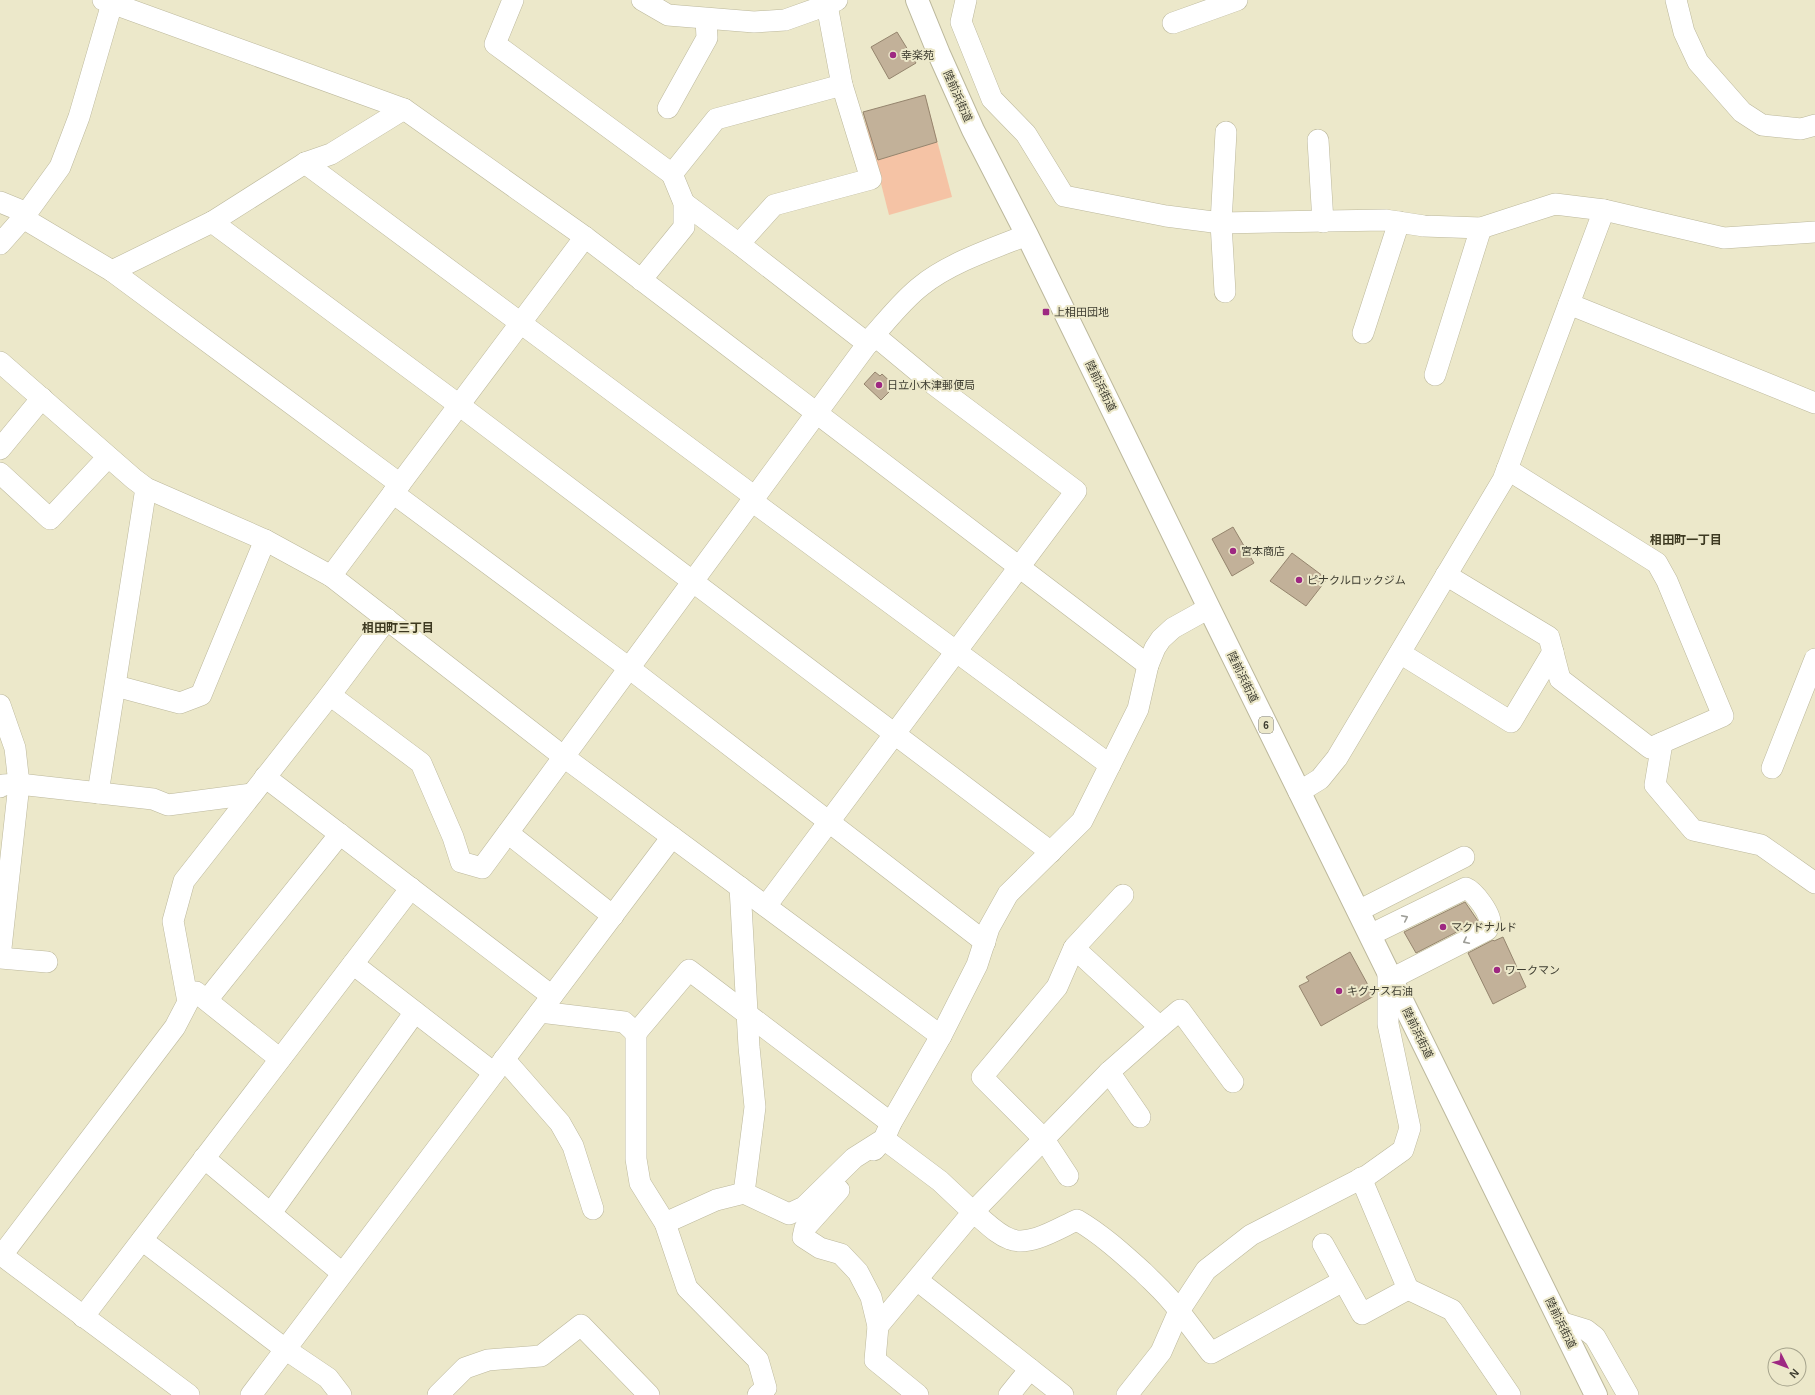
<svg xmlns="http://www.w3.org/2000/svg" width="1815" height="1395" font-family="Helvetica,'Noto Sans JP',sans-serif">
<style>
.green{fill:#f5c3a5}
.building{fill:#c2b199;stroke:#95856e}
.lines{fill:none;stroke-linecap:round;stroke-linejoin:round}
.minor-casing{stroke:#bcb89c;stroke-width:22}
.highway-casing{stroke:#bcb89c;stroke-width:24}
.minor{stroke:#fff;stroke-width:21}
.highway{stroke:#fff;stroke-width:22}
.oneway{stroke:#9e9e98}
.poi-dot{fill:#9e2882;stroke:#ece8ca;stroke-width:1.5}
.labels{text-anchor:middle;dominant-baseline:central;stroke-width:4;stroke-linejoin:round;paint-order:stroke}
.shield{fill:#ece8ca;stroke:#72705f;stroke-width:1}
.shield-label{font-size:10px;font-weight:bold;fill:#3e3d31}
.poi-label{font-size:11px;fill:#3e3d31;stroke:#ece8ca;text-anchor:start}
.street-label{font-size:11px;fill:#3e3d31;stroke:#ece8ca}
.neighbourhood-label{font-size:12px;font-weight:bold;fill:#3d3921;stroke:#ece8ca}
</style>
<rect width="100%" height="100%" fill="#ece8ca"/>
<path class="green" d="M925,95L952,197L889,215L863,113Z"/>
<g class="building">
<path d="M897,32L916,63L889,79L871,47Z"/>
<path d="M925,95L937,142L878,160L863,112Z"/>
<path d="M875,372L880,376L882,374L895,386L881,400L864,384Z"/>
<path d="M1233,527L1254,563L1232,576L1212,539Z"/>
<path d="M1292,553L1327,579L1306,606L1270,581Z"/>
<path d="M1465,902L1478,921L1416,953L1404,932Z"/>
<path d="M1503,937L1526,987L1493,1004L1468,953L1493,940L1494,941Z"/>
<path d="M1350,952L1374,996L1321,1026L1299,986L1309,981L1306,977Z"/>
</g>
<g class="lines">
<g class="minor-casing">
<g id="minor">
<path d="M103,0L404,109L585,237L1148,665"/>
<path d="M513,0L495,44L672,174"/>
<path d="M642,0L668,15L754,22L785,20L827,5L837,0"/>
<path d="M966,0L961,22L992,99L1026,134L1064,196L1166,216L1221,223L1385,220L1424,226L1481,228L1555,204L1604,210L1724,238L1815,232"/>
<path d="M1676,0L1684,32L1698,62L1742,112L1762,125L1801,129L1815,125"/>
<path d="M1173,23L1237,0"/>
<path d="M668,108L707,38L706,19"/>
<path d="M1318,140L1323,222"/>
<path d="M305,163L755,497"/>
<path d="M0,202L27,213"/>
<path d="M684,203L739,244L868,344"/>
<path d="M23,218L112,271"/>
<path d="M212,222L305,163L331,154L404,109"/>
<path d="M0,244L23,218L60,167L79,117L113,0"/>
<path d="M739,244L774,205L871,179L842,85L827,5"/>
<path d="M641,280L684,227V203L672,174L716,119L842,85"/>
<path d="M1225,292L1221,223L1226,132"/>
<path d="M1569,304L1815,403"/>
<path d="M1363,333L1399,222"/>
<path d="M0,362L134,479L146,488L265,540L331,576L564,757L941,1036"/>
<path d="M1435,375L1481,228"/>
<path d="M0,449L42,398"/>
<path d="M0,473L50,519L108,457"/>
<path d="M400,484L112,271L212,222L459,405L1051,852"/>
<path d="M393,493L629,668L985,942"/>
<path d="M752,501L1110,765"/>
<path d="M1446,575L1549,637L1560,679L1650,748L1723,716L1667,581L1657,563L1507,469"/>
<path d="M331,576L585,237"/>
<path d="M1400,653L1511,722L1553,652"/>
<path d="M116,686L180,703L201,695L265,540"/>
<path d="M330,695L421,763L453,837L461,862L482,868L874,335C889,318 904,299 921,286C949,263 994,248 1027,235"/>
<path d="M0,705L15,748L19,784L0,957"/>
<path d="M1662,743L1655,785L1693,830L1761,845L1815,883"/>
<path d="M1772,768L1815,659"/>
<path d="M265,777L552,996"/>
<path d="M0,787L3,785L19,784L153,799L168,805L252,794"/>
<path d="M1299,792L1320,779L1337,758L1503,480L1604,210"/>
<path d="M98,793L146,488"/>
<path d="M508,833L613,916"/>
<path d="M740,887L749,1047L755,1107L744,1193L789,1214L804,1207L854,1158L884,1139L891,1123L941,1036L977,965L989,928L1008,894L1082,821L1138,709L1148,665L1155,648L1161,639L1173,628L1209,608"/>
<path d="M766,906L1076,491L932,383L874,335"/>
<path d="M1358,911L1464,857"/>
<path d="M1370,935L1466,888C1474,891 1492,915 1490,924C1489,926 1488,928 1487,930L1391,979"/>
<path d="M0,958L47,962"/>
<path d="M353,964L494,1073"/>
<path d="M196,992L280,1059"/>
<path d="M207,1000L340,834"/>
<path d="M540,1012L624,1022L636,1033L689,970L891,1123"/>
<path d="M1160,1027L1180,1010L1233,1082"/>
<path d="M636,1033V1159L640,1183L665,1223L687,1288L758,1360L766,1388L758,1395"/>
<path d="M504,1059L560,1123L573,1146L593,1209"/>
<path d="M1109,1072L1140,1117"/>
<path d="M874,1150L884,1139L940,1181L973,1212L1109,1072L1160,1027L1074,948L1123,895"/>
<path d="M204,1158L342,1273"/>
<path d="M1068,1176L1043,1138L982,1077L1057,987L1074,948"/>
<path d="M839,1190L805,1228L803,1237L820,1248L841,1254L858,1272L871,1297L878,1326"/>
<path d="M271,1213L415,1012"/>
<path d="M665,1223L716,1200L744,1193"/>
<path d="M142,1240L285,1349L328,1378L341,1395"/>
<path d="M1323,1244L1362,1314L1408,1289L1361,1178"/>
<path d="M0,1254L189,1395"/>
<path d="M2,1255L175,1027L188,1002L173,921L184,881L330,695L387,619"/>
<path d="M917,1280L1063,1395"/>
<path d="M1343,1281L1211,1353L1179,1311L1206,1270L1251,1235L1368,1175L1403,1150L1410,1128L1388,1024V973"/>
<path d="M1408,1289L1452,1310L1510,1395"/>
<path d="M83,1317L411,888"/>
<path d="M1560,1322L1586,1330L1595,1337L1628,1395"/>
<path d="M251,1395L672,837"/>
<path d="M438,1395L465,1368L488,1360L541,1356L581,1325L649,1395"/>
<path d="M918,1395L875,1360L878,1326L973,1212C985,1221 996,1234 1010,1239C1030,1247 1059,1228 1077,1220C1101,1234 1122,1253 1143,1272C1156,1285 1169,1296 1179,1311L1161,1352L1127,1395"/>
<path d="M1009,1395L1030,1369"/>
</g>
</g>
<g class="highway-casing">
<path id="highway" d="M917,0L939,54L973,130L1027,235L1209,608L1596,1395"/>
</g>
<use href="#minor" class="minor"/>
<use href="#highway" class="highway"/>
</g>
<defs><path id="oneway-chevron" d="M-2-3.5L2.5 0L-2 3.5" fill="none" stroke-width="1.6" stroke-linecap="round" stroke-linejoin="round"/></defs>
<g class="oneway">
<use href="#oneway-chevron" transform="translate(1405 918) rotate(-26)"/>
<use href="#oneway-chevron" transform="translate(1466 941) rotate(153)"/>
</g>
<g class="poi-dot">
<circle cx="893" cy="55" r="4"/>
<rect x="1042" y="308" width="8" height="8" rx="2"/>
<circle cx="879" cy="385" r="4"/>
<circle cx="1233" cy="551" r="4"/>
<circle cx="1299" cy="580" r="4"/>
<circle cx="1443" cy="927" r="4"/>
<circle cx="1497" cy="970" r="4"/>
<circle cx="1339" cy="991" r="4"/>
</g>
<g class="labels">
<rect class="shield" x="1259" y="717" width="14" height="16" rx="3"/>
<g class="shield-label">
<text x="1266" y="725">6</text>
</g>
<g class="poi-label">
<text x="901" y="55">幸楽苑</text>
<text x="1054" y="312">上相田団地</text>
<text x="887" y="385">日立小木津郵便局</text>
<text x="1241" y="551">宮本商店</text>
<text x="1307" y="580">ピナクルロックジム</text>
<text x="1451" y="927">マクドナルド</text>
<text x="1505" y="970">ワークマン</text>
<text x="1347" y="991">キグナス石油</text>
</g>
<g class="street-label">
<text transform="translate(958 96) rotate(66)">陸前浜街道</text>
<text transform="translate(1101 386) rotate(64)">陸前浜街道</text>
<text transform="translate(1243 677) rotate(64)">陸前浜街道</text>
<text transform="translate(1418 1033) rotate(64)">陸前浜街道</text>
<text transform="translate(1561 1323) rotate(64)">陸前浜街道</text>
</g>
<g class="neighbourhood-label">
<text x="1686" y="540">相田町一丁目</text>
<text x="398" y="628">相田町三丁目</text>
</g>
</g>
<g transform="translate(1787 1367) rotate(132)"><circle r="19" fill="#ece8ca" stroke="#a6a48d"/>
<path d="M0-3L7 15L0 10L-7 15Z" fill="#9e2882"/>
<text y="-6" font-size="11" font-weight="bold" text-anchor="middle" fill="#3e3d31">N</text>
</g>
</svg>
